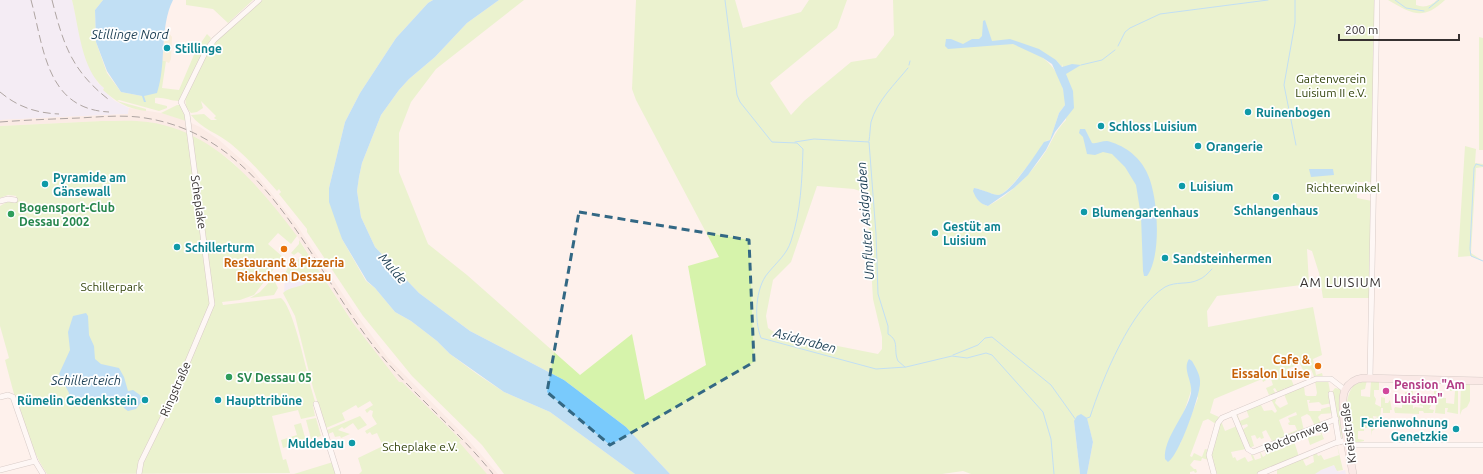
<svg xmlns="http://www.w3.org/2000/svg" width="1483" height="474" font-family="Ubuntu,sans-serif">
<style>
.commercial{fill:#e9e7fd}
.built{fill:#f9e4dc}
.green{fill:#d6f3ab;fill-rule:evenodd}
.sand{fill:#f4eac5}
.water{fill:#79cafc}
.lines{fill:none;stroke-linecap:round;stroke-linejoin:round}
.stream{stroke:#79cafc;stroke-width:1}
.minor-casing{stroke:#aca09b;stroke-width:6}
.secondary-casing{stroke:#aca09b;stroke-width:8}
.minor{stroke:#fff;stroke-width:5}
.secondary{stroke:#f6e0de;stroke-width:7}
.rail{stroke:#4f4947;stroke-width:1;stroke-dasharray:8 4;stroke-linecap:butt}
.marked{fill:none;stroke:#336884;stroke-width:3;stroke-dasharray:8 5;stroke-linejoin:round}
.culture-dot{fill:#0f9aa8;stroke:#fff;stroke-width:1.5}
.leisure-dot{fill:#2e9e5b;stroke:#fff;stroke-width:1.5}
.food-dot{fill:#e8710a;stroke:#fff;stroke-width:1.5}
.hotel-dot{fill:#d1479c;stroke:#fff;stroke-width:1.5}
.labels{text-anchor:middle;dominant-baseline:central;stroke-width:3.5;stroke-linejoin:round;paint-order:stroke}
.culture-label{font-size:12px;font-weight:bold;fill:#0d838f;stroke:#fff;text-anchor:start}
.park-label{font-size:12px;fill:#33440c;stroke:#fff}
.street-label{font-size:12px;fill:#363130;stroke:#fff}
.leisure-label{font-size:12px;font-weight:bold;fill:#27864d;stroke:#fff;text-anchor:start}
.food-label{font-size:12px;font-weight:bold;fill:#c56008;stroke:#fff}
.hotel-label{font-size:12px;font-weight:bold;fill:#b23c85;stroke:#fff;text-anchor:start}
.water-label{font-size:13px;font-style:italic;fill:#1a3d52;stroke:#fff}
.neighbourhood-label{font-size:13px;letter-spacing:1px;fill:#363130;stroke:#fff}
</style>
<rect width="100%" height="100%" fill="#fef1ec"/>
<g class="commercial">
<path d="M0,0H72L86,60L98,83L104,88L103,90L115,101L129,108L128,114L0,120Z"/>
<path d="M295,268L303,273L308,284L284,295L285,273Z"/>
<path d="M1334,465L1339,472L1345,470L1346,474H1310Z"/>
</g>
<path class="built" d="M129,108L161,113L182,119L200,127L218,139L252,169L296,224L356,314L388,358L465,436L498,474H487L399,383L353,323L297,236L233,162L197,138L171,128L149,122L102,121L0,126V120L128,114Z"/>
<g class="green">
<path d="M72,0H103L95,10L96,42L107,73L121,92L142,96L162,60L166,61L162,88L179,90L196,50L207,34L211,38L179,101C170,101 164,97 155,98V103L167,106V108L159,111L119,100L117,101L146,109V111C128,109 116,102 103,90L104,88C81,69 79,27 72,0Z"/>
<path d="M186,0H253L228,23L213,9L186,5Z"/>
<path d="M260,0H433L428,3L396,38L360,93L345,122L329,188L342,239L366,281L375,288L395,312L411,321L437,341L450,354L477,374L504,392L550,412L635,474H504L482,445L412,376L363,316L307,232V229L279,194L281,192L279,189L277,191C262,174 248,158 231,144C219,134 200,128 191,115L204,114L211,120H217L214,118L216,116L201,101L203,108L197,112L191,113L186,107L185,96L197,69L215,41Z"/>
<path d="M499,0H524L436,69L411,102L399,133V172L428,244L467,275L580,375L632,334L645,400L706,365L688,266L719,257L636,100L632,89L636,0H735L743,28L801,12L809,0H847L837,28L770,83L791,115L804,101L851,62L876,58L894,35L893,0H1376L1373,182H1357V198L1372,201L1370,298H1323L1319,273L1312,251L1307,249L1309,284L1217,296L1207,311L1208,327L1313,307L1322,355L1313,359L1316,375L1322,373L1323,377L1315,379L1311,369L1304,372L1300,364L1287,369L1294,386L1286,390L1284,388V391L1278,393L1275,388L1273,389L1276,394L1269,395L1266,388L1273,385L1271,379L1275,378L1274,375L1263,382L1262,379L1214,399L1210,413L1219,417L1216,424L1208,419L1203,421L1190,456L1192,457L1194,453L1202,457L1205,449L1209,450L1208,460L1202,458L1201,461L1194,460L1190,465L1194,469H1196L1197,472L1195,473L1194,471L1190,472V474H1087L1093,442L1087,419L1074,421L1080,474H971L963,471L942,474H670L626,427L564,380L470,331L419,293L375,247L361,217L357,191L359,177L362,163L381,115L399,90L409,79L435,57L467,23ZM1043,58L1056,60L1062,67V64L1063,68L1066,120C1056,130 1053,139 1046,151C1031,174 1012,193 988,206C978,203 976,198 974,188C982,189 991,195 998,195C1008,195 1039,151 1046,141L1050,140L1059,113L1065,105C1065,87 1058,69 1043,58ZM817,186L854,189L863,192L867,200L873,299L882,337V349L878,354L777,334L768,328L766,316L773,280L791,262ZM1189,378L1198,398L1180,444L1177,426L1183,415L1191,391V384Z"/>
<path d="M1388,0H1416V5C1424,8 1431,6 1437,0H1445C1423,21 1412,14 1388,0Z"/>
<path d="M1479,37L1483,38V150H1479Z"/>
<path d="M177,105H181L186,112V121L161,113Z"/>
<path d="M102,121C118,121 133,120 148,122C215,131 259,186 297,236L291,244L278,233L268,244L283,257L254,295L240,300L222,302L223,305L281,298C292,306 303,356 307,371L305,372L307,374L316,405L313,406L315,416L301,419L298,410L272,416L283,460L286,459L290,473L47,474C25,440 15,398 5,360L9,358L0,326V206L17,196L8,195L0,198V126Z"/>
<path d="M1465,146L1476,149L1475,163L1483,164V167L1476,168L1471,253L1483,261L1471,256L1458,257Z"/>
<path d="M299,240L353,323L399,382H402L454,433L461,440L459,442L487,474H359L362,471L358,458L383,446L377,433L372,435L370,432L367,434L365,431L377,424L372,416L373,411L370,410L367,413L365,410L373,405L370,401L358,408L356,405L342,413L345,420L326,428L313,388L295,316L283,293C290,286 301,288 307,282C302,271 294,272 284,276L290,263L295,268L299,263L297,261L302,255L298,252L294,255L291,253L299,244Z"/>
<path d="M271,280H274L278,288L274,295L250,298L260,292Z"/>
<path d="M1328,380L1332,403L1322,405L1319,402L1309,403L1310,400H1307L1309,411H1321V409L1332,406L1334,413L1321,414L1318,417L1321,423L1315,426L1310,416L1307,414L1301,417L1304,431L1288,437L1287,434L1297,430L1295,425H1289L1288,423L1290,422L1288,418L1297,415L1296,412L1279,420L1286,438L1273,443L1266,430L1262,432L1264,438L1261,439L1260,437L1257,439L1255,435L1251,436L1254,446L1249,448L1242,430L1248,426L1247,424L1240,426L1236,415L1237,414L1240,421L1249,417L1246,409L1261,405L1264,411L1272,410L1275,413L1277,411L1271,399L1277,397L1275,403L1280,408L1288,404L1284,394L1304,386L1305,395L1307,396H1316L1317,393L1315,381Z"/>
<path d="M1367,380L1365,389L1361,390V396L1370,397L1371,381H1379V390H1374V396L1376,399L1375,404L1381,407V397L1385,398V403H1388L1390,400L1392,410H1390V413H1383V408H1381L1380,425H1377V422H1375V418L1379,417L1373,416L1375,429L1372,431V436L1371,428H1364V431H1358V439L1364,440V441L1355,443L1350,441C1347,424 1342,397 1355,384Z"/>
<path d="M1405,382H1413V409L1415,407L1423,408V406L1418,405L1419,399L1424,396V404H1429V400L1431,406L1429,409L1434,410L1433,413H1424L1423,411H1419V414L1395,413L1394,409L1395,407L1402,408V405L1409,397L1407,394L1405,396V392H1411V387L1404,386Z"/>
<path d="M1450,383H1458V414L1447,412L1448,408H1445V414L1435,413L1436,404H1431L1432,400L1429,399L1432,394H1434V387H1436L1438,400V398H1446V403L1454,404L1455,391H1450Z"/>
<path d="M1461,383H1470V401L1467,407L1462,410L1460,415Z"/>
<path d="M1335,388L1340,389L1341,393L1344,439H1342L1332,392Z"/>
<path d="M360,416L367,425L358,430L353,423L344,429L342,427L338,430L350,434L341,438L340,436L335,437L333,432L328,434L327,430Z"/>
<path d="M316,418L321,436L311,439L306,420Z"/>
<path d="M1221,421L1225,431L1237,426L1246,449L1231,452L1233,458L1235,457L1237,461L1245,457L1248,462L1253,460L1251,455H1253L1255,460L1261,458L1260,451L1263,457L1266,455L1264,449L1268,448L1270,453L1275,451L1274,446L1276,445L1279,450L1286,447L1284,442L1286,441L1288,446L1293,444L1291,439L1293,438L1299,457L1257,474H1216C1207,452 1214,443 1221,421Z"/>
<path d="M301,423L306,441L283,448L281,440L297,435L294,425Z"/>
<path d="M1319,427L1324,439L1310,445L1306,432H1307L1310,437L1321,435Z"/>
<path d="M1337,444L1343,470L1337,471L1334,465L1321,470L1315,474H1277V469L1308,456L1309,458L1303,460L1306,466L1314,462L1313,454L1316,452L1318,456L1321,455L1324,460L1339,455Z"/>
<path d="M333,462L337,474H294Z"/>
</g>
<path class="sand" d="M166,29L172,37L171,59L169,63L162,60Z"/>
<g class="water">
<path d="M103,0H173C159,28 167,63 157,93L144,96L146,102H144L142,96L121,92L107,71L96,42L95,10Z"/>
<path d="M433,0H499L467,23L435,57L409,79L399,90L381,115L362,163L359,177L357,191L361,217L375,247L419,293L470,331L564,380L626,427L670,474H635L550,412L504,392L450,354L437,341L411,321L395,312L375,288L367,281L342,239L329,202V188L345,122L360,93L396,38L428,3Z"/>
<path d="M985,20L992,41L1010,39L1039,49L1056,60L1062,67L1072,64L1081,65L1066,74L1073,91L1074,108L1055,132L1046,150L1028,175L1014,188L988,206C980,204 976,199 973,191L974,188C982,189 990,194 998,195C1009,196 1037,152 1044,142L1050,140L1059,113L1065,105L1063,89L1052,64L1043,58L1013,44L948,49L945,46L946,39H951L963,44L972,39H979L982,36L983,21Z"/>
<path d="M1080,129H1085L1092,143C1097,144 1101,141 1107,141C1113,142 1124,147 1129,151C1137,157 1144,165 1148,175C1158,197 1162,256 1147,276H1144L1143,271L1141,216L1136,185L1125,167L1112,154L1103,152L1095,155L1087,154L1083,137L1079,133Z"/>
<path d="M1309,169H1333L1334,175L1311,177Z"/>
<path d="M86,313L88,316L89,335L94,346L95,359L101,364L119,368L124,377L128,391L133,390L140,395L142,401L136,409L128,411C123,408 119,401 114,399C98,395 78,407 68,401L69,393L59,374L70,350L68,332L73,316Z"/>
<path d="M1189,359L1192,361C1196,368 1201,376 1200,384C1199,398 1179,456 1168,462L1165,459C1163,438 1187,414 1191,393C1193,382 1182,369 1189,359Z"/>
<path d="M1081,414L1087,418L1093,442L1087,474H1080L1074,421L1077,416Z"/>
</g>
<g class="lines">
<g class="stream">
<path d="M725,0L737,95L740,102L772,142L797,143L803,149C802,180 801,211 791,241C787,254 777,262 768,273C755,288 754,320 761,338L876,369L906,367L952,356L967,358L986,353L992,355L1043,412L1051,439L1054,474"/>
<path d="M1295,0V23L1284,85L1296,145"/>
<path d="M1395,0L1406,8L1424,11"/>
<path d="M1429,8L1439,0"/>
<path d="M1118,46L1125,32L1130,28L1160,14L1268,0"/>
<path d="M909,65L910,61"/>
<path d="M1081,65L1102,60L1115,50"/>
<path d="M869,141C870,135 870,129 871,122C877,101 895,84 908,68"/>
<path d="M795,142L814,139L869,142L876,234L878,294L888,326V334C900,341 893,350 898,361L905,367"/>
<path d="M1483,166L1476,164L1474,168L1470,249L1471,256L1483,261"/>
<path d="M953,355L978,345L985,338L992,337L1051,385L1076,420"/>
<path d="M1087,418L1090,417C1102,380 1131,308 1165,287C1176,281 1188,285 1198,280C1204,278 1208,273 1212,269"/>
</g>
<g class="minor-casing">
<g id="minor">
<path d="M0,201L8,199L15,200"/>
<path d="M1370,378L1377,0"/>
<path d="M1331,394L1339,442"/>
<path d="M0,397L8,395L13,397L35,461L43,474"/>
<path d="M316,404L338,474"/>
<path d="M1233,413L1248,449L1253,452L1336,419"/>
<path d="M1348,445H1483"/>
<path d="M0,470L35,461"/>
<path d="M139,474L141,462L172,399L212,304L187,114L181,102L206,51L214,40L259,0"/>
<path d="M1214,474L1209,455L1218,423L1222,418L1316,379H1331L1345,390"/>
<path d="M1260,474L1335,443L1347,440"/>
</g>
</g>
<g class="secondary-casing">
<path id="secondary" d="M1353,474C1350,456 1338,405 1345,390C1349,383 1355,379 1363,378L1483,381"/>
</g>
<use href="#minor" class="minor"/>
<use href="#secondary" class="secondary"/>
<g class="rail">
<path d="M31,0C44,48 46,109 109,112"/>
<path d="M52,0C63,43 71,70 108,99"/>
<path d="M0,92C18,107 36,113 59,114"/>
<path d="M0,122C26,120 53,119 79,118C98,117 118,115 138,117C258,131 304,251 366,336C403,387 454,425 493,474"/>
</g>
</g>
<path d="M0 0H1483V474H0ZM579,212L749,240L754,362L610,445L547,392Z" fill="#fef1ec" fill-opacity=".55" fill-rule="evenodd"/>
<path class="marked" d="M579,212L749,240L754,362L610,445L547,392Z"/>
<g class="culture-dot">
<circle cx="167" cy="48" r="4"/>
<circle cx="1248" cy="112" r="4"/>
<circle cx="1101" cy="126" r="4"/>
<circle cx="1198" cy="146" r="4"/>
<circle cx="45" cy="184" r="4"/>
<circle cx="1182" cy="186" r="4"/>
<circle cx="1276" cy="197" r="4"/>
<circle cx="1084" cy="212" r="4"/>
<circle cx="935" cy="233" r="4"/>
<circle cx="177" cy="247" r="4"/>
<circle cx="1165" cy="258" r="4"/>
<circle cx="145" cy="400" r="4"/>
<circle cx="218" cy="400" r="4"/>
<circle cx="1456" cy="429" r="4"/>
<circle cx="352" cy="443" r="4"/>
</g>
<g class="leisure-dot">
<circle cx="11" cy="214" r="4"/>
<circle cx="229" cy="377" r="4"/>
</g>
<g class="food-dot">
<circle cx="284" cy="249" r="4"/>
<circle cx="1318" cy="366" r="4"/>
</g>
<circle class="hotel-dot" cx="1386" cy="391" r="4"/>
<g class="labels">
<g class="culture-label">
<text x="175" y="48">Stillinge</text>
<text x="1256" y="112">Ruinenbogen</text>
<text x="1109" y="126">Schloss Luisium</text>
<text x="1206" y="146">Orangerie</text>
<text x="53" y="177">Pyramide am<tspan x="53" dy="14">Gänsewall</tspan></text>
<text x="1190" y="186">Luisium</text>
<text x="1276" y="210" text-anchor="middle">Schlangenhaus</text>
<text x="1092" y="212">Blumengartenhaus</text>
<text x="943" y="226">Gestüt am<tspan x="943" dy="14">Luisium</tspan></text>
<text x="185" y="247">Schillerturm</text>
<text x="1173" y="258">Sandsteinhermen</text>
<text x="137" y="400" text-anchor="end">Rümelin Gedenkstein</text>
<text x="226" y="400">Haupttribüne</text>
<text x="1448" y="422" text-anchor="end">Ferienwohnung<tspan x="1448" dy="14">Genetzkie</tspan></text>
<text x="344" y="443" text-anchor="end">Muldebau</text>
</g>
<g class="park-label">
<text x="1331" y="78">Gartenverein<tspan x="1331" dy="14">Luisium II e.V.</tspan></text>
<text x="1343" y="187">Richterwinkel</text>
<text x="112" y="286">Schillerpark</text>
<text x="420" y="446">Scheplake e.V.</text>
</g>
<g class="street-label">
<text transform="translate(199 202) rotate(82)">Scheplake</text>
<text transform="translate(175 389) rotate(-66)">Ringstraße</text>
<text transform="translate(1348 433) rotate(-97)">Kreisstraße</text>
<text transform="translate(1296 436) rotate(-22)">Rotdornweg</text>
</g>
<g class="leisure-label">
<text x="19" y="207">Bogensport-Club<tspan x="19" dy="14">Dessau 2002</tspan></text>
<text x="237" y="377">SV Dessau 05</text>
</g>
<g class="food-label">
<text x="284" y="262">Restaurant &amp; Pizzeria<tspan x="284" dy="14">Riekchen Dessau</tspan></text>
<text x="1310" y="359" text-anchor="end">Cafe &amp;<tspan x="1310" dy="14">Eissalon Luise</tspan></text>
</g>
<g class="hotel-label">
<text x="1394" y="384">Pension "Am<tspan x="1394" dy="14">Luisium"</tspan></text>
</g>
<g class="water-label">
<text x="130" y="34">Stillinge Nord</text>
<text transform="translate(865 221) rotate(-94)">Umfluter Asidgraben</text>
<text transform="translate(393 268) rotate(49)">Mulde</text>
<text transform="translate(805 340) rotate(15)">Asidgraben</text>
<text x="86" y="380">Schillerteich</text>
</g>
<g class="neighbourhood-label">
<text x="1341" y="282">AM LUISIUM</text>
</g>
</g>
<path d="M1339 34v6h120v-6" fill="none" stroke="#363130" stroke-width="2"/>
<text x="1345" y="34" font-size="12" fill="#363130" stroke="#ffffff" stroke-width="3" paint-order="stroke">200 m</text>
</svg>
